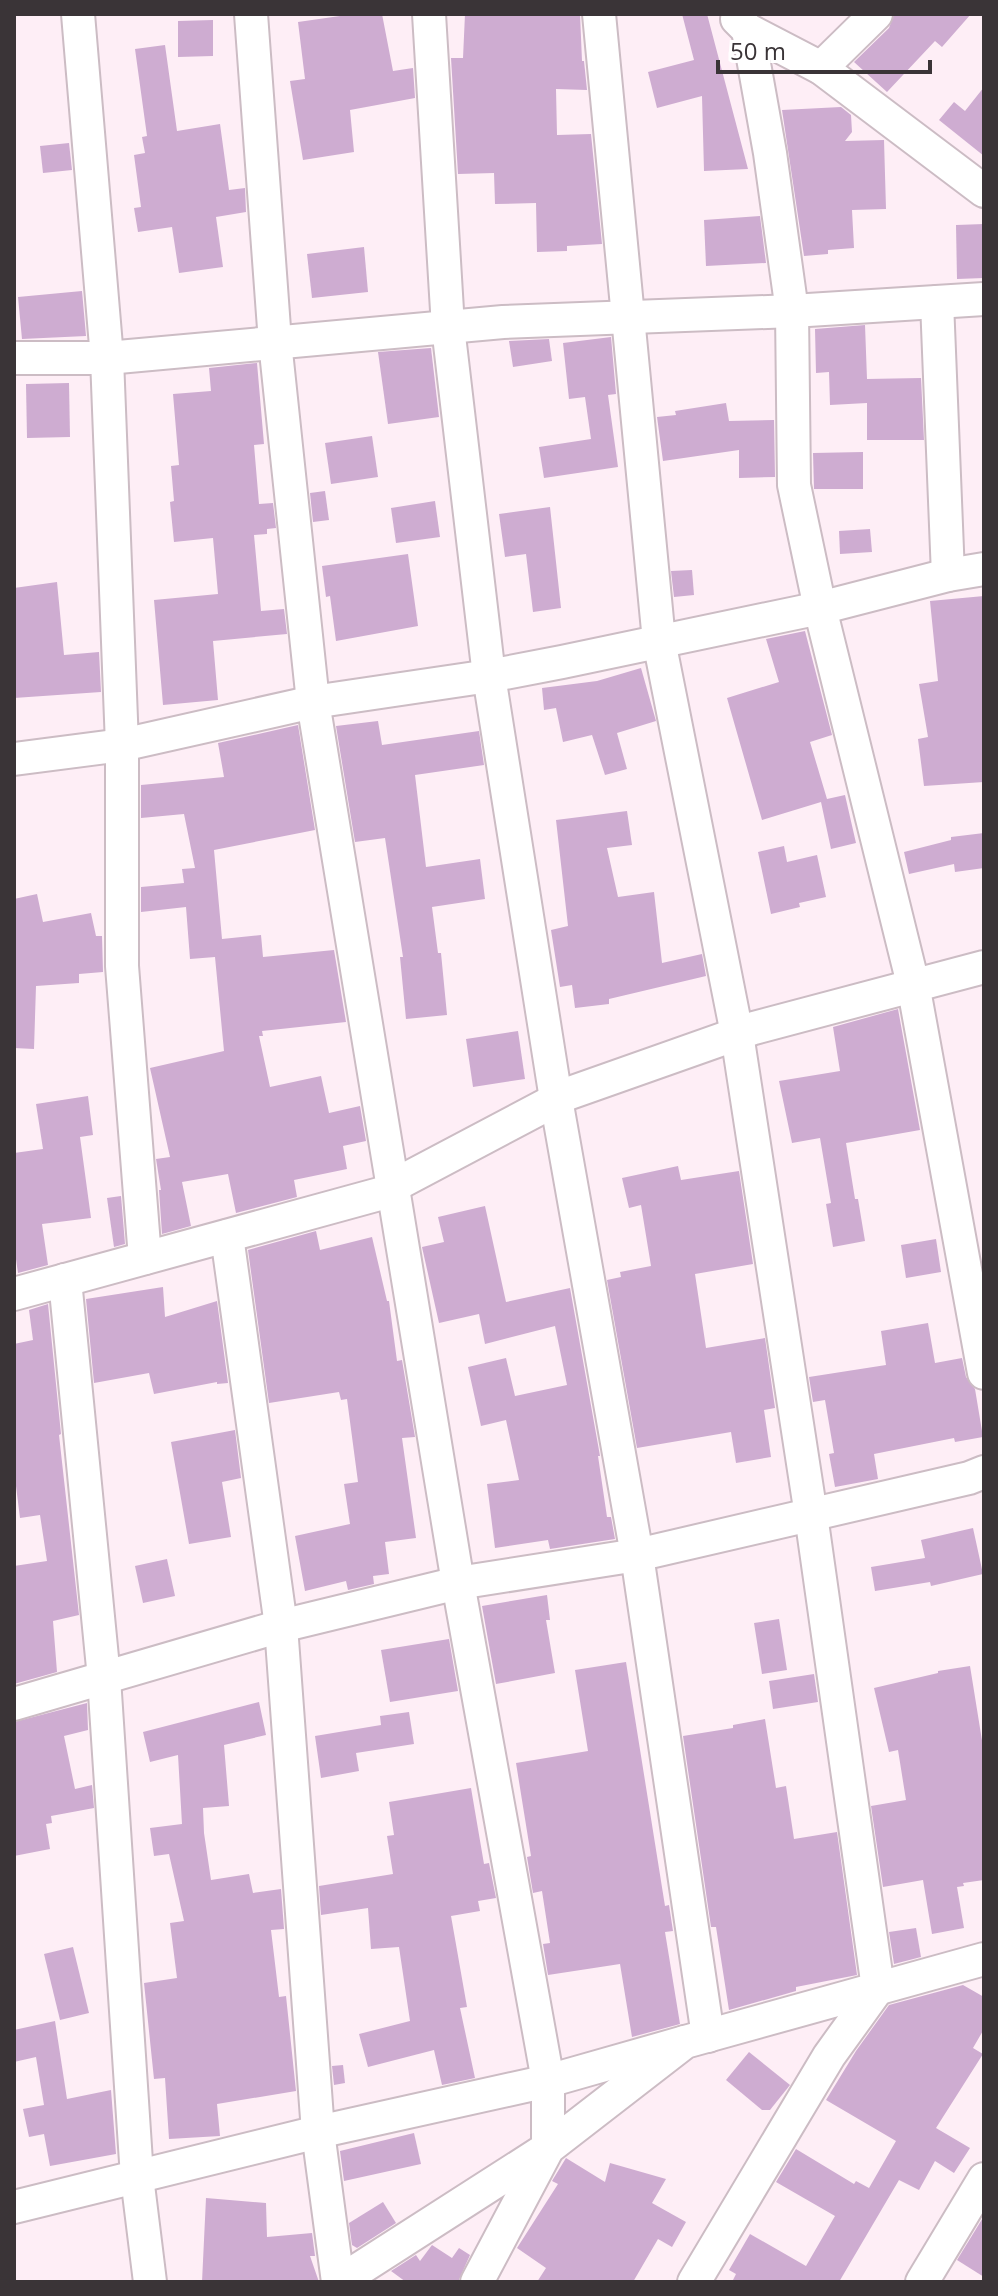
<svg xmlns="http://www.w3.org/2000/svg" width="998" height="2296" font-family="'Open Sans',sans-serif">
<style>
.building{fill:#ceacd1}
.lines{fill:none;stroke-linecap:round;stroke-linejoin:round}
.minor-casing{stroke:#ccbcc4;stroke-width:36}
.minor{stroke:#fff;stroke-width:32}
</style>
<rect width="100%" height="100%" fill="#feeef6"/>
<g class="building">
<path d="M339,14H382L393,71L413,68L415,98L350,110L354,152L303,160L290,81L305,79L298,22L340,16Z"/>
<path d="M465,14H580L582,61H584L587,90L556,89L557,135L591,134L602,244L567,246V251L537,252L536,203L495,204L494,173L458,174L451,58H463Z"/>
<path d="M682,14H707L748,169L704,171L702,96L657,108L648,72L694,60Z"/>
<path d="M894,14H971L942,47L935,41L887,92L854,62L889,28Z"/>
<path d="M213,20V56L178,57V21Z"/>
<path d="M165,45L177,131L220,124L229,190L245,188L246,212L216,217L223,267L179,273L172,227L138,232L134,208L141,207L134,155L145,153L142,137L147,136L135,49Z"/>
<path d="M984,87V156L939,120L954,102L965,111Z"/>
<path d="M841,107L851,115L852,132L845,141L884,140L886,209L852,210L854,248L828,250V254L804,256L782,110Z"/>
<path d="M69,143L72,170L43,173L40,146Z"/>
<path d="M760,216L766,263L706,266L704,220Z"/>
<path d="M984,224V278L957,279L956,225Z"/>
<path d="M364,247L368,292L312,298L307,254Z"/>
<path d="M82,291L86,336L22,339L18,297Z"/>
<path d="M865,325L867,379L921,378L924,440H867V403L830,405L829,372L816,373L815,329Z"/>
<path d="M611,337L616,394L608,395L618,467L544,478L539,447L591,439L585,397L569,399L563,343Z"/>
<path d="M549,339L552,361L513,367L509,341Z"/>
<path d="M431,348L439,417L388,424L378,352Z"/>
<path d="M257,363L264,444L254,445L259,504L273,503L276,528L267,529V534L254,535L261,611L284,609L287,634L213,641L218,700L163,705L154,600L218,594L213,538L174,542L170,502L174,501L171,466L179,465L173,394L211,391L209,368Z"/>
<path d="M69,383L70,437L27,438L26,384Z"/>
<path d="M726,403L729,421L774,420L775,477L739,478V450L663,461L657,417L676,415L675,411Z"/>
<path d="M372,436L378,477L331,484L325,443Z"/>
<path d="M863,452V489H814L813,453Z"/>
<path d="M325,491L329,520L313,522L310,493Z"/>
<path d="M435,501L440,537L396,543L391,508Z"/>
<path d="M550,507L561,608L533,612L526,554L505,557L499,514Z"/>
<path d="M870,529L872,552L840,554L839,531Z"/>
<path d="M408,554L418,626L336,641L330,596L326,597L322,566Z"/>
<path d="M692,570L694,595L674,597L671,571Z"/>
<path d="M57,582L64,655L99,652L101,692L14,698V588Z"/>
<path d="M984,596V782L924,786L918,739L928,737L919,684L938,681L930,601Z"/>
<path d="M805,631L832,735L810,742L827,799L845,795L856,843L831,849L821,802L762,820L727,698L779,682L766,639Z"/>
<path d="M641,668L656,721L617,733L627,769L605,775L592,735L563,742L556,708L544,710L542,688L597,681Z"/>
<path d="M378,721L382,745L479,731L484,765L415,775L426,867L480,859L485,899L432,907L438,953H441L447,1015L406,1019L400,957H403L385,838L355,842L336,726Z"/>
<path d="M298,725L315,830L214,850L222,939L261,935L263,957L334,950L346,1022L262,1031L263,1036H259L270,1087L321,1076L329,1113L360,1106L366,1141L343,1146L347,1169L294,1180L297,1197L236,1213L228,1174L182,1182L191,1226L162,1234L159,1190H161L156,1159L170,1157L150,1068L224,1051L215,957L190,959L186,907L141,912V887L184,883L182,869L195,868L184,814L141,818V785L224,777L218,743Z"/>
<path d="M627,811L632,845L607,848L618,897L654,892L662,963L702,954L706,976L609,999V1004L575,1008L572,985L560,987L551,930L568,926L556,820Z"/>
<path d="M984,833V868L955,872L954,864L909,874L904,852L951,840V837Z"/>
<path d="M784,846L787,862L817,855L826,897L799,903L800,907L771,914L758,852Z"/>
<path d="M37,894L43,922L91,913L96,936H102L103,972L79,974V983L36,986L34,1049L14,1048V899Z"/>
<path d="M898,1009L920,1130L846,1143L855,1199H858L865,1241L833,1247L826,1204L831,1203L820,1138L792,1143L779,1081L840,1071L833,1027Z"/>
<path d="M518,1031L525,1079L473,1087L466,1039Z"/>
<path d="M88,1096L93,1135L80,1137L91,1218L42,1224L48,1265L18,1273L14,1245V1153L43,1149L36,1104Z"/>
<path d="M678,1166L681,1180L739,1171L753,1264L695,1274L706,1348L765,1338L775,1408L764,1410L771,1457L736,1463L731,1432L637,1448L607,1280L621,1277L620,1272L651,1266L641,1205L629,1208L622,1178Z"/>
<path d="M121,1196L125,1244L114,1247L107,1198Z"/>
<path d="M485,1206L506,1302L570,1288L600,1456H598L607,1517H611L615,1539L550,1549L548,1540L495,1548L487,1484L519,1480L506,1420L481,1426L468,1367L506,1358L515,1396L567,1385L555,1326L485,1344L479,1314L439,1323L422,1247L444,1242L438,1217Z"/>
<path d="M316,1231L320,1250L372,1237L387,1301H389L397,1361L402,1360L415,1437L402,1438L416,1538L385,1542L389,1574L373,1576L374,1584L348,1590L346,1581L305,1591L295,1536L350,1524L344,1484L358,1482L347,1399L341,1400L339,1392L269,1403L248,1250Z"/>
<path d="M936,1239L941,1272L906,1278L901,1245Z"/>
<path d="M163,1287L165,1317L217,1301L228,1383L217,1384V1382L154,1394L149,1373L94,1383L86,1299Z"/>
<path d="M48,1304L61,1434L59,1435L79,1615L53,1621L57,1672L14,1684V1566L47,1561L40,1515L20,1518L16,1486H14V1344L33,1340L29,1310Z"/>
<path d="M928,1323L935,1363L962,1358L966,1377L975,1389L983,1437L955,1442L954,1438L874,1454L878,1479L835,1487L829,1454L834,1453L825,1400L813,1402L809,1377L886,1365L881,1331Z"/>
<path d="M235,1430L241,1478L222,1482L231,1537L189,1544L171,1442Z"/>
<path d="M973,1528L983,1574L931,1586L930,1582L875,1591L871,1567L925,1558L921,1540Z"/>
<path d="M167,1559L175,1596L143,1603L135,1566Z"/>
<path d="M547,1595L550,1620H546L555,1673L496,1684L482,1606Z"/>
<path d="M779,1619L787,1670L762,1674L754,1623Z"/>
<path d="M449,1639L458,1691L390,1702L381,1650Z"/>
<path d="M626,1662L665,1906L669,1905L673,1931L665,1932L680,2024L632,2037L620,1964L548,1975L543,1944L550,1943L542,1891L533,1893L527,1857L531,1856L516,1763L588,1751L575,1670Z"/>
<path d="M970,1666L984,1753V1880L963,1883L964,1886L957,1887L964,1928L932,1934L923,1880L883,1887L871,1806L906,1800L898,1750L889,1752L874,1688L938,1673V1671Z"/>
<path d="M814,1674L818,1702L773,1709L769,1681Z"/>
<path d="M259,1702L266,1735L224,1745L229,1806L203,1808L204,1833L211,1880L249,1874L253,1893L281,1889L284,1929L271,1930L279,1997L286,1996L296,2091L217,2104L220,2136L169,2139L165,2078L154,2079L144,1983L177,1978L170,1923L184,1921L169,1854L154,1856L150,1828L182,1824L178,1755L150,1762L143,1732Z"/>
<path d="M87,1703L88,1730L64,1736L75,1789L92,1785L94,1808L51,1816L52,1823L46,1824L50,1849L14,1856V1722Z"/>
<path d="M409,1712L414,1744L356,1753L359,1771L321,1778L315,1736L381,1725L380,1716Z"/>
<path d="M765,1719L776,1788L786,1786L794,1839L837,1832L857,1975L796,1987V1991L729,2010L716,1927H711L683,1736L733,1728V1725Z"/>
<path d="M471,1788L484,1864L489,1863L496,1898L478,1901L480,1911L451,1916L467,2007L460,2008L475,2078L442,2085L434,2050L368,2067L359,2034L410,2021L399,1947L371,1949L368,1908L321,1915L319,1886L393,1874L387,1836L394,1835L389,1802Z"/>
<path d="M916,1928L921,1957L894,1964L889,1932Z"/>
<path d="M73,1947L89,2013L60,2020L44,1954Z"/>
<path d="M963,1985L984,1997V2029L973,2048L983,2054L936,2128L970,2148L954,2173L935,2161L919,2190L899,2180L839,2282H732L736,2274L729,2270L750,2234L806,2266L835,2216L776,2182L796,2149L854,2184L856,2181L869,2188L896,2141L826,2100L856,2051L889,2005Z"/>
<path d="M55,2021L67,2099L111,2090L116,2154L50,2166L44,2134L29,2137L23,2109L44,2105L36,2057L14,2062V2030Z"/>
<path d="M749,2052L790,2085L770,2110H762L726,2080Z"/>
<path d="M343,2065L345,2083L334,2085L332,2066Z"/>
<path d="M414,2133L421,2164L344,2181L340,2151Z"/>
<path d="M566,2158L605,2182L610,2163L666,2179L652,2203L686,2222L672,2247L658,2239L633,2282H537L546,2268L517,2248L558,2184L552,2181Z"/>
<path d="M206,2198L266,2203L267,2237L312,2233L315,2256H310L319,2282H202Z"/>
<path d="M383,2202L396,2223L357,2248L352,2245L349,2223Z"/>
<path d="M984,2216V2277L957,2260Z"/>
<path d="M432,2245L452,2258L459,2248L470,2255L458,2282H406L391,2271L416,2255L420,2261Z"/>
</g>
<g class="lines">
<g class="minor-casing">
<g id="minor">
<path d="M78,14L107,358L122,745V966L145,1258"/>
<path d="M251,14L275,342L313,702L458,1583L548,2081V2148L339,2282"/>
<path d="M429,14L448,327L489,676L556,1099L637,1555L708,2036"/>
<path d="M599,14L659,641L737,1034L811,1515L878,1988L829,2056L694,2282"/>
<path d="M737,19L748,30L821,68L984,191"/>
<path d="M748,30L770,153L792,311L794,485L820,608L913,984L984,1373"/>
<path d="M821,68L876,14"/>
<path d="M937,302L948,575"/>
<path d="M14,358H107L503,322L792,311L984,299"/>
<path d="M14,759L122,745L313,702L489,676L562,662L820,608L948,575L984,569"/>
<path d="M393,1186L567,1094L754,1028L984,967"/>
<path d="M227,1236L281,1626L318,2132L338,2282"/>
<path d="M65,1280L104,1678L137,2177L150,2282"/>
<path d="M14,1294L394,1190"/>
<path d="M14,1704L281,1626L458,1583L637,1555L969,1478L984,1472"/>
<path d="M14,2207L318,2132L548,2081L685,2042"/>
<path d="M477,2282L548,2148L685,2042L984,1959"/>
<path d="M922,2282L984,2179"/>
</g>
</g>
<use href="#minor" class="minor"/>
</g>
<rect width="998" height="2296" fill="none" stroke="#3a3437" stroke-width="32"/>
<path d="M718 60v12h212v-12" fill="none" stroke="#3a3437" stroke-width="4"/>
<text x="730" y="60" font-size="24" fill="#3a3437" stroke="#ffffff" stroke-width="6" paint-order="stroke">50 m</text>
</svg>
